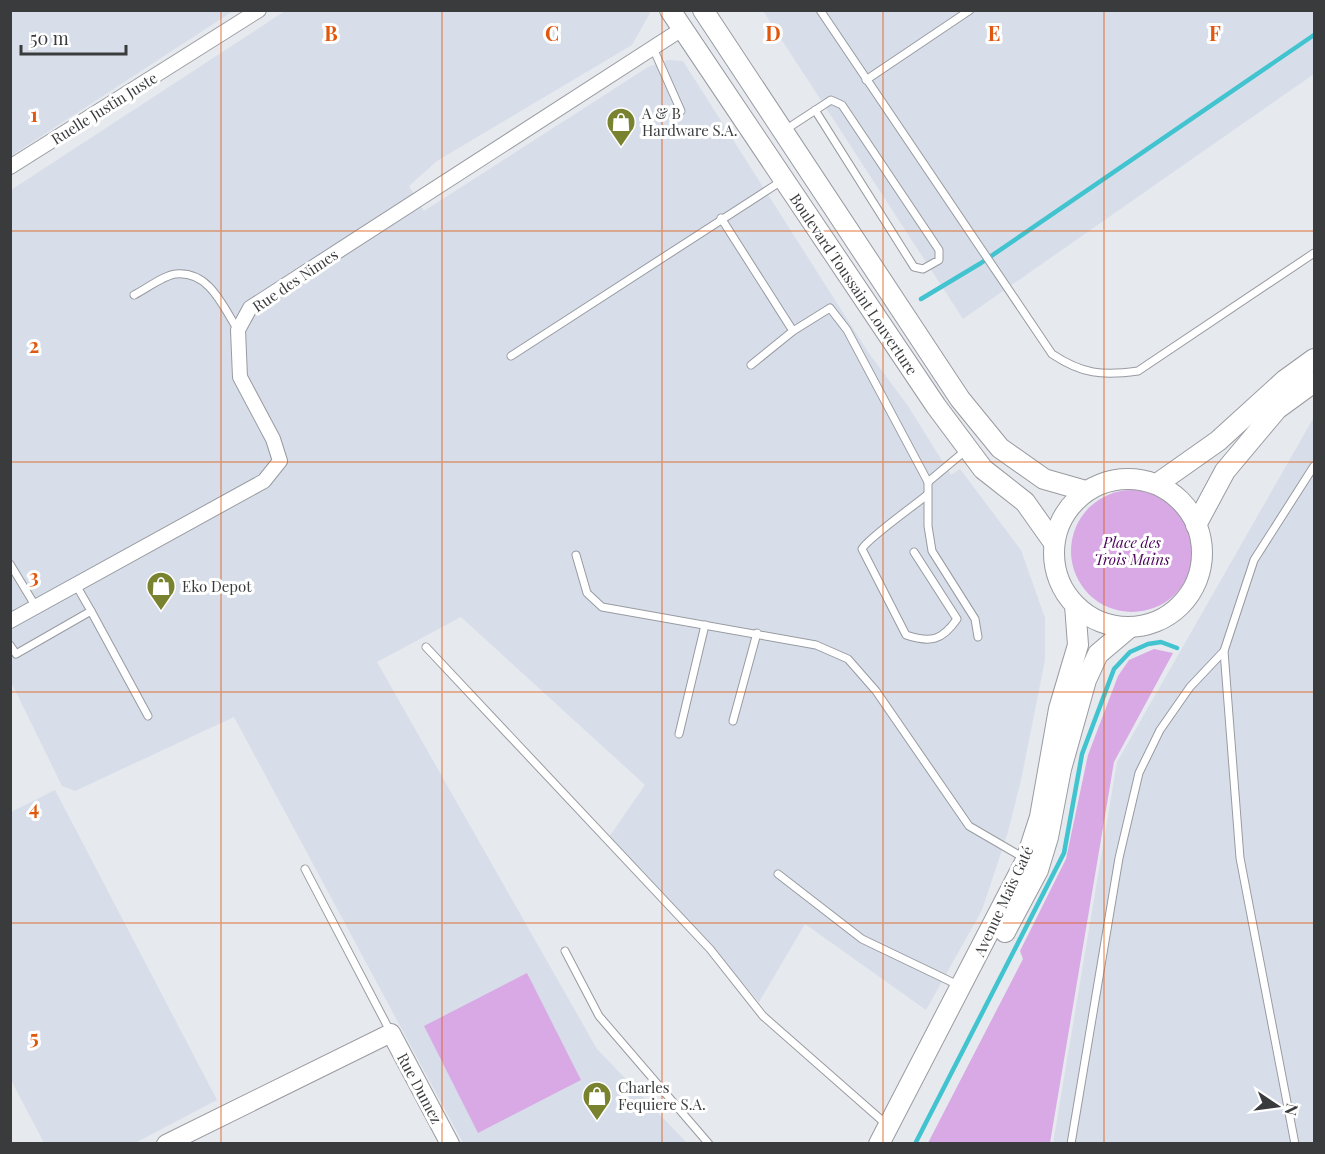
<svg xmlns="http://www.w3.org/2000/svg" width="1325" height="1154" font-family="'Playfair Display',serif">
<style>
.built{fill:#d7deea}
.green{fill:#d8a9e5}
.lines{fill:none;stroke-linecap:round;stroke-linejoin:round}
.stream{stroke:#41c4cf;stroke-width:4.5}
.service-casing{stroke:#989ba0;stroke-width:9}
.minor-casing{stroke:#989ba0;stroke-width:16}
.tertiary-casing{stroke:#989ba0;stroke-width:20}
.secondary-casing{stroke:#989ba0;stroke-width:22}
.service{stroke:#fff;stroke-width:7}
.minor{stroke:#fff;stroke-width:14}
.tertiary{stroke:#fff;stroke-width:18}
.secondary{stroke:#fff;stroke-width:20}
.grid{fill:none;stroke:#df580e;stroke-width:1.5;stroke-opacity:0.55}
.labels{text-anchor:middle;dominant-baseline:central;stroke-width:6;stroke-linejoin:round;paint-order:stroke}
.street-label{font-size:15px;fill:#3a3b3d;stroke:#fff}
.poi-label{font-size:15px;fill:#3a3b3d;stroke:#fff;text-anchor:start}
.park-label{font-size:15px;font-style:italic;fill:#4a025a;stroke:#fff}
.grid-label{font-size:20px;text-anchor:middle;font-weight:bold;fill:#df580e;stroke:#fff;stroke-width:6;stroke-linejoin:round;paint-order:stroke}
</style>
<rect width="100%" height="100%" fill="#e6e9ee"/>
<g class="built">
<path d="M11,10H233V11L11,156Z"/>
<path d="M285,11H648L650,13L632,45L437,161L409,186L424,211L648,67L669,60L683,61L868,352L908,406L951,475L960,469L1021,550L1045,618V660L1021,780L1008,832L982,910L926,1010L805,924L759,1002L701,934L609,837L645,785L461,617L377,662L597,1049L687,1143H463L234,717L75,791L62,786L11,682V190Z"/>
<path d="M763,11H1314V74L963,319Z"/>
<path d="M1314,417V1143L1053,1144L1117,762Z"/>
<path d="M55,790L217,1100L135,1143H44L11,1080V812Z"/>
</g>
<g class="green">
<circle cx="1132" cy="551" r="61"/>
<path d="M1154,649L1173,653L1114,762L1050,1143H928L1023,959L1020,951L1066,859L1088,755L1118,676L1129,660Z"/>
<path d="M527,973L581,1080L478,1133L424,1026Z"/>
</g>
<g class="lines">
<g class="stream">
<path d="M921,299L981,263L1314,35"/>
<path d="M915,1144L1064,853L1082,754L1114,669L1130,652L1148,644L1161,642L1177,648"/>
</g>
<g class="service-casing">
<g id="service">
<path d="M820,10L1052,354C1082,374 1102,376 1138,371L1314,253"/>
<path d="M653,48L681,111"/>
<path d="M866,80L970,10"/>
<path d="M785,130L831,100L842,105L939,250V260L923,269L914,267L815,110"/>
<path d="M721,218L793,331"/>
<path d="M134,295C146,289 164,275 176,274C210,271 223,307 238,330"/>
<path d="M511,356L783,180"/>
<path d="M751,365L793,331L830,308L847,330L928,482V526L932,551L975,619L978,637"/>
<path d="M928,482L965,451"/>
<path d="M914,552L957,619C942,641 930,643 906,635L862,549C867,539 915,505 927,495"/>
<path d="M576,555L587,593L602,607L816,645L848,659L876,691L969,826L1024,858"/>
<path d="M10,564L36,607"/>
<path d="M76,585L91,611"/>
<path d="M10,645L16,654L91,611L148,716"/>
<path d="M426,647L710,949L763,1016L886,1124"/>
<path d="M733,721L757,633"/>
<path d="M679,734L705,625"/>
<path d="M305,869L390,1031"/>
<path d="M778,874L862,939L958,985"/>
<path d="M565,951L599,1016L709,1144"/>
<path d="M1071,1144L1119,858L1139,773L1160,730L1190,687L1224,651"/>
<path d="M1295,1144L1240,858L1224,651L1254,560L1314,466"/>
</g>
</g>
<g class="minor-casing">
<g id="minor">
<path d="M10,167L259,10"/>
<path d="M10,621L264,481L280,461L273,439L240,377L238,330L250,308L682,29"/>
</g>
</g>
<g class="tertiary-casing">
<path id="tertiary" d="M166,1144L391,1033L450,1144"/>
</g>
<g class="secondary-casing">
<g id="secondary">
<path d="M670,10L936,406L983,469L1025,502L1054,543"/>
<path d="M703,10L960,399L1000,448L1044,479L1086,491"/>
<circle cx="1128" cy="553" r="74"/>
<path d="M1157,484L1218,441L1285,380L1314,359"/>
<path d="M1196,525L1225,471L1277,409L1314,382"/>
<path d="M1005,932L1038,870L1048,837L1061,769L1086,680L1098,654L1130,627"/>
<path d="M879,1144L1026,860L1040,817L1059,709L1078,645L1075,605"/>
</g>
</g>
<use href="#service" class="service"/>
<use href="#minor" class="minor"/>
<use href="#tertiary" class="tertiary"/>
<use href="#secondary" class="secondary"/>
</g>
<path class="grid" d="M221,10V1144M442,10V1144M662,10V1144M883,10V1144M1104,10V1144M10,231H1314M10,462H1314M10,692H1314M10,923H1314"/>
<defs>
<g id="shop-pin" transform="scale(1.5)"><path d="M0 17L-7.5 6A9.5 9.5 0 1 1 7.5 6Z" fill="#78822f" stroke="#fff"/><path d="M-5-2.5h2.3a2.7 3.5 0 0 1 5.4 0H5L5.5 6h-11ZM-1.5-2.5h3a1.5 2.3 0 0 0-3 0Z" fill="#fff"/></g>
</defs>
<g fill-rule="evenodd">
<use href="#shop-pin" x="621" y="122"/>
<use href="#shop-pin" x="161" y="586"/>
<use href="#shop-pin" x="597" y="1096"/>
</g>
<g class="labels">
<g class="street-label">
<text transform="translate(104 108) rotate(-32)">Ruelle Justin Juste</text>
<text transform="translate(295 280) rotate(-34)">Rue des Nimes</text>
<text transform="translate(854 284) rotate(56)">Boulevard Toussaint Louverture</text>
<text transform="translate(1003 901) rotate(-65)">Avenue Maïs Gaté</text>
<text transform="translate(420 1088) rotate(62)">Rue Dumez</text>
</g>
<g class="poi-label">
<text x="642" y="113">A &amp; B<tspan x="642" dy="17">Hardware S.A.</tspan></text>
<text x="182" y="586">Eko Depot</text>
<text x="618" y="1087">Charles<tspan x="618" dy="17">Fequiere S.A.</tspan></text>
</g>
<g class="park-label">
<text x="1132" y="542">Place des<tspan x="1132" dy="17">Trois Mains</tspan></text>
</g>
</g>
<g class="grid-label">
<text x="331" y="41">B</text>
<text x="552" y="41">C</text>
<text x="773" y="41">D</text>
<text x="994" y="41">E</text>
<text x="1215" y="41">F</text>
<text x="34" y="122">1</text>
<text x="34" y="353">2</text>
<text x="34" y="584">3</text>
<text x="34" y="815">4</text>
<text x="34" y="1045">5</text>
</g>
<rect width="1325" height="1154" fill="none" stroke="#3a3b3d" stroke-width="24"/>
<g transform="translate(1277 1106) rotate(103)" stroke="#ffffff" stroke-width="4.5" paint-order="stroke">
<path d="M0-4.5L10 22L0 15L-10 22Z" fill="#3a3b3d"/>
<text y="-9" font-size="16" font-weight="bold" text-anchor="middle" fill="#3a3b3d">N</text>
</g>
<path d="M21 45v9h105v-9" fill="none" stroke="#3a3b3d" stroke-width="3"/>
<text x="30" y="45" font-size="18" fill="#3a3b3d" stroke="#ffffff" stroke-width="4.5" paint-order="stroke">50 m</text>
</svg>
